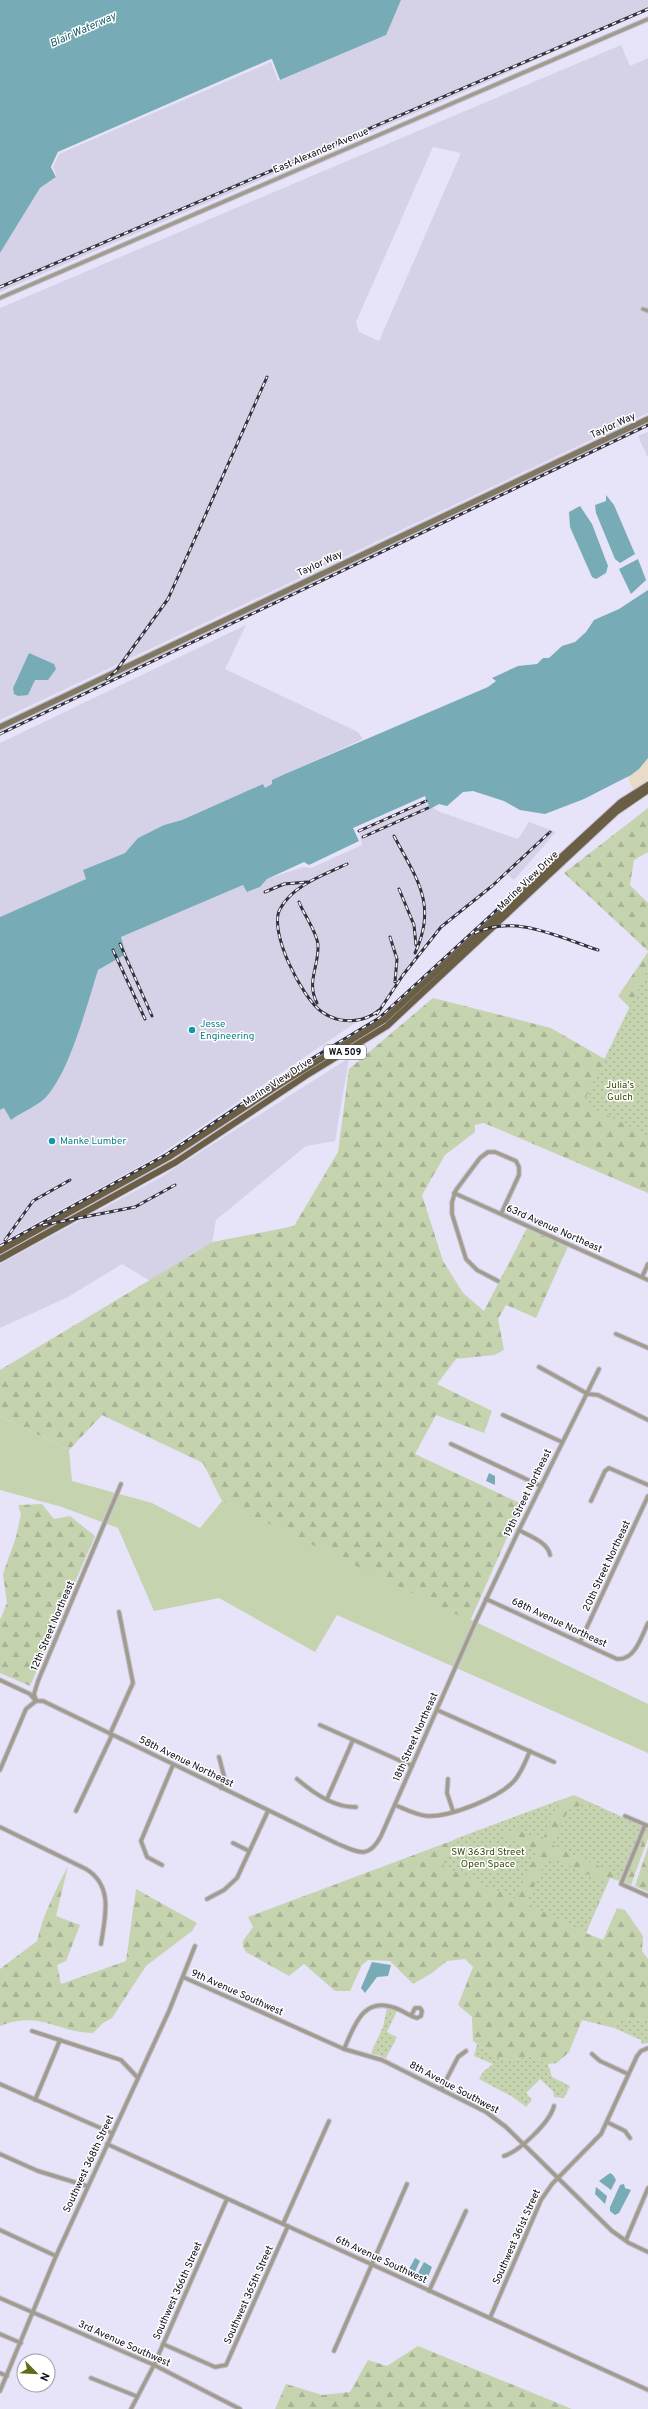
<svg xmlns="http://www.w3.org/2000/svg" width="648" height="2409" font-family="Overpass,sans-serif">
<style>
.commercial{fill:#eadac8}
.industrial{fill:#d5d2e7;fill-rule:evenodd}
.grass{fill:#c6d3af}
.forest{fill:url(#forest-firs)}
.park{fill:url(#park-dots)}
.water{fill:#77acb6}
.pier{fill:#e7e3f9}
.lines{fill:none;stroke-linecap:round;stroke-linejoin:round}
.street-casing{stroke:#c4c0d5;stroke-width:5.5}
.secondary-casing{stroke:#c4c0d5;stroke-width:8}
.primary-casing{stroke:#c4c0d5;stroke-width:8}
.street{stroke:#a29c8d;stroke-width:3.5}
.secondary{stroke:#817862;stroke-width:5.5}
.primary{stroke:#6a5e44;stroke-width:6}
.rail-casing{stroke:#35323f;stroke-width:3}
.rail{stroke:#fff;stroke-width:1.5;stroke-dasharray:4.5;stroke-linecap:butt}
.culture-dot{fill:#0f9aa8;stroke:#fff;stroke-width:1.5}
.labels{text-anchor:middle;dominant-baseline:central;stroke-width:3;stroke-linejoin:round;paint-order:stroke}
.shield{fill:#fff;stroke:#56545c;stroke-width:1}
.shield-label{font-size:9px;font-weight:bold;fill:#0d0b16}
.street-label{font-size:10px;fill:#0d0b16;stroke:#fff}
.culture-label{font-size:10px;fill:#0d838f;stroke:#fff;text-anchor:start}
.park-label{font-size:10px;fill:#384909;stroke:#fff}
.water-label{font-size:11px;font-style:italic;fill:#155e6a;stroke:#fff}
</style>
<defs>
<pattern id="forest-firs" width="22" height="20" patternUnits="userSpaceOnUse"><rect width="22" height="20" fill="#c6d3af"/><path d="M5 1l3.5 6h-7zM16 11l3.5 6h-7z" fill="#a9b496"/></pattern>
<pattern id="park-dots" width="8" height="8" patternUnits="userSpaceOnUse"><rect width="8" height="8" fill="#c6d3af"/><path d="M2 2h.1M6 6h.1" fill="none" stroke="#a9b496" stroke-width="1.8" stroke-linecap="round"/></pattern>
</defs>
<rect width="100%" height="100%" fill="#e7e3f9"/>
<path class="commercial" d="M648,758V782L633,789L627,776L639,769Z"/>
<g class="industrial">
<path d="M401,0H648V9L478,86L0,292V253L40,188L55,178L51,167L58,152L272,59L281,80L385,35Z"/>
<path d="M621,45L630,66L648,58V413L0,720V308ZM433,147L461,153L379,341L359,332L356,322Z"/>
<path d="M648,432V458L638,436Z"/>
<path d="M246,625L225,669L358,732L363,739L272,780L273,784L265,788L263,784L182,820L164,825L138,838L125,853L83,870L86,879L0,917V743Z"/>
<path d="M423,802L440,812L518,839L529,822L556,832L514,880L505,872L433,933L408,965L388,1001L156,1157L0,1243V1110L4,1108L11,1119L46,1097L56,1082L73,1045L98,970L126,954L121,937L243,885L248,892L260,887L267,879L303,867L311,868L362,845L359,831Z"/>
<path d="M349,1058L335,1141L306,1146L216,1220L211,1249L157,1285L122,1264L68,1297L0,1328V1264L161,1177Z"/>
</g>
<path class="grass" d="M0,1416L69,1450L72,1481L152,1503L200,1528L222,1501L648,1704V1753L337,1615L315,1652L219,1598L154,1611L118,1528L62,1507L0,1490Z"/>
<g class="forest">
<path d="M648,808V852L634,860L630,885L648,903V951L564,873Z"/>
<path d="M648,952V1026L618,996Z"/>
<path d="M433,998L551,1028L648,1084V1193L484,1123L475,1125V1132L445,1155L422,1195L443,1261L463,1293L484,1311L528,1226L569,1244L536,1318L506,1305L498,1319L504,1350L494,1355L456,1359L437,1384L492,1411L484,1433L436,1415L415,1454L522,1504L470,1621L222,1501L203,1463L102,1415L69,1450L0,1416V1370L213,1242L294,1226L338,1152L349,1069Z"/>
<path d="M42,1504L54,1519L70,1516L95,1536L30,1686L0,1673V1620L7,1603L3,1574L16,1537L21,1514L18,1505Z"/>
<path d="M574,1795L648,1829V1838L631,1885L610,1878L586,1933L603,1940L617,1908L625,1910L643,1936L642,1951L648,1959V2020L620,2018L614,2028L582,2020L569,2052L557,2063L548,2064L529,2056L510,2061L494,2056L473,2041L472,2017L458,2005L473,1967L465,1959L447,1961L432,1973L413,1984L390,1961L368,1960L362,1965L350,1991H335L304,1964L289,1976L246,1952L243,1947V1941L253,1927L248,1917Z"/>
<path d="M648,1847V1892L635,1886Z"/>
<path d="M68,1866L56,1916L80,1925L66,1961L57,1965L61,1984L126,1961L136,1889L197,1923L192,1931L146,1966L112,2018L103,2023L93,2033C57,2033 42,2010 0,2026V1969L37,1941C43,1914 56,1890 68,1866Z"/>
<path d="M418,2346L572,2409H275L286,2384L322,2395L350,2392L368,2360L387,2366Z"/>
</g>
<g class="park">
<path d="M648,969V1136L583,1103Z"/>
<path d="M560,1800L542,1841L517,1829L502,1835L537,1851L516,1899L443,1866L455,1839Z"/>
<path d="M589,1802L648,1829L627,1879L552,1845L568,1810Z"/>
<path d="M548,1856L607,1883L586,1931L526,1904Z"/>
<path d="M387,2008L397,2011L387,2032L397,2037L386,2058L371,2053L383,2027Z"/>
<path d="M620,2018L648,2020V2043L642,2044L641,2040L614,2028Z"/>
<path d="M477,2044L494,2056L510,2061L529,2056L548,2064L552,2077L570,2086L564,2098L554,2097L553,2091L540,2079L526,2093L532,2100L526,2107L513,2097L479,2079L483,2072L493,2064L474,2056Z"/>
</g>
<g class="water">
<path d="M0,0H401L386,35L280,80L271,59L58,152L51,167L56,177L40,188L0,253Z"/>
<path d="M606,495L614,505L635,554L620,563L615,559L596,513L595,505L606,501Z"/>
<path d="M580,506L592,524L608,566L606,573L596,579L592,577L570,527L569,512Z"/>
<path d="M638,559L646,580L631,594L619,569Z"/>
<path d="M648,590V758L639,769L631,775L584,799L545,814L520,810L504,801L473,791L463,792L447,806L439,804L430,809L425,796L353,828L359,841L309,865L304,862L267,879L260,887L247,892L243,885L121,937L126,954L98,970C87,1005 70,1070 47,1096C41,1104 20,1113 11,1120L4,1108L0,1110V917L86,879L83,870L125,853L138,838L164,825L182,820L263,784L265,788L272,784V780L285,774L488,687L496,681L492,678L518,666L537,664L543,658H549L562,646L575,642L586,632L594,620L619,609Z"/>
<path d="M29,653L54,664L56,669L48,680H35L28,695L18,696L14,694L13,688Z"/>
<path d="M489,1473L495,1476V1485L486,1481Z"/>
<path d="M372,1962L391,1965L388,1976L377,1977L365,1993L361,1988Z"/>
<path d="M610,2173L613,2175L616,2180L611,2190L599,2181Z"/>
<path d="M624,2184L625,2188L631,2190L619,2213L615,2215L610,2211V2207L620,2185Z"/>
<path d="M596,2187L607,2196L605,2204L595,2194Z"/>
<path d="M415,2258L420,2261L414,2274H409L408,2271Z"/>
<path d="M424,2262L432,2267L427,2279L424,2281L419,2278L420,2276L418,2273Z"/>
</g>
<path class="pier" d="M272,59L280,80L278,81L271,62L59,154L53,167L57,177H56L51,167L58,152Z"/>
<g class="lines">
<g class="street-casing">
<g id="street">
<path d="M0,298L648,19"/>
<path d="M643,309L648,311"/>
<path d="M454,1193L648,1280"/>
<path d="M642,1277L648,1264"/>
<path d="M498,1281L477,1270L466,1259L452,1214V1202L456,1190L480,1158L488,1152H495L516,1161L519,1167V1175L501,1214"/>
<path d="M616,1334L648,1348"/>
<path d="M539,1367L588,1394L598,1395L648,1420"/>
<path d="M503,1415L562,1442"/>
<path d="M451,1444L541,1486"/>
<path d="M591,1501L605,1471L609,1468L648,1485"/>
<path d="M519,1530C529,1536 548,1542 550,1555"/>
<path d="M486,1599L617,1659C635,1661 642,1635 648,1623"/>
<path d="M580,1642L648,1496"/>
<path d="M0,1680L30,1694L36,1701H43L338,1844C359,1853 369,1859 381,1836L475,1623L519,1530L599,1369"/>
<path d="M36,1700L34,1694L38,1681L121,1484"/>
<path d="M437,1710L554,1762"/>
<path d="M320,1725L412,1766"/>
<path d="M110,1734L133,1683L119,1612"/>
<path d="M219,1757L224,1776L221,1788"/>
<path d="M0,1770L26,1709L36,1701"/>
<path d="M297,1779C312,1792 335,1808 356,1807"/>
<path d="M448,1779L447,1793L453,1811"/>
<path d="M327,1799L353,1740"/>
<path d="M395,1805C405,1809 416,1815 427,1816C450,1817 499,1798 514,1781C522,1772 525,1762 530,1751"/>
<path d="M76,1811L112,1735"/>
<path d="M625,1816L648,1826"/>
<path d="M645,1825L621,1884L648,1896"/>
<path d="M0,1827L86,1869C114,1886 105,1917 101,1944"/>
<path d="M233,1843L249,1851"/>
<path d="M162,1865L147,1857L141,1841L173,1765"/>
<path d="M207,1899L224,1890L237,1878L268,1811"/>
<path d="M183,1977L344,2049L382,2060L486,2112L506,2127L612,2231L629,2243L648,2252"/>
<path d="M32,2031L121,2060L138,2078"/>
<path d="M344,2049C354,2027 362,1998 392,2007C401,2009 409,2016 417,2018L421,2016L422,2011L420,2008H415L412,2014"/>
<path d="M592,2054L600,2061L628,2074"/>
<path d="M0,2084L112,2133"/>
<path d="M442,2088L458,2057L466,2051"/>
<path d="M35,2100L60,2040"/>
<path d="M607,2122L625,2131L630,2138"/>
<path d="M107,2144L648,2390"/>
<path d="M0,2154L38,2171L87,2186"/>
<path d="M504,2156C520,2151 550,2122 554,2106"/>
<path d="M283,2224L329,2121"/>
<path d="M0,2230L56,2256"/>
<path d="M626,2240L648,2188"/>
<path d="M429,2291L466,2211"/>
<path d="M0,2298L154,2365L240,2409"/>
<path d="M490,2318L541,2200L552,2184L601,2134L637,2056L641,2051L648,2048"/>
<path d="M0,2334L21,2343"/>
<path d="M163,2344L215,2367L226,2365L288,2226"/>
<path d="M334,2351L407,2184"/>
<path d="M0,2373L7,2376"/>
<path d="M91,2378L136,2396"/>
<path d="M0,2391L56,2256L169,2011L195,1946"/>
<path d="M131,2409L154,2365L227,2199"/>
</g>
</g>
<g class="secondary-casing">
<path id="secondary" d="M0,727L648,419"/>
</g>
<g class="primary-casing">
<g id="primary">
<path d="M0,1251L169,1157L277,1086L384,1020L621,802L648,785"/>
<path d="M0,1259L176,1162L307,1075L387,1026L616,812L648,790"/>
</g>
</g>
<use href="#street" class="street"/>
<use href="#secondary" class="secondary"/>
<use href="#primary" class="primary"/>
<g class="rail-casing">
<g id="rail">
<path d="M0,287L648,9"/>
<path d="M107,679L116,671L168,599L267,377"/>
<path d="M0,734L648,425"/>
<path d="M359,831L426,801"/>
<path d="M394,836C416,878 438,904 415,953"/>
<path d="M363,837L428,808"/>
<path d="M347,864C324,875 293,885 280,909C268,931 302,998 322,1012C339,1024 363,1024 379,1010"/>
<path d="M399,889L414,925L416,945"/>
<path d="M265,892L284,884L307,882"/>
<path d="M299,902C304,915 317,932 318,945C319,967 306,982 317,1003"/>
<path d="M475,933C516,914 558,937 598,950"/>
<path d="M390,937L397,959L395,982"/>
<path d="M120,944L152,1016"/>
<path d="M113,950L145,1019"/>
<path d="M377,1014L403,975L441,927L492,886L550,832"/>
<path d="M43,1225L135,1207L175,1185"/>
<path d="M5,1240L33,1201L70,1180"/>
<path d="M0,1246L167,1154L288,1073L379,1018L512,896"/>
</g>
</g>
<use href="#rail" class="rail"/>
</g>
<g class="culture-dot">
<circle cx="192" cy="1030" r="4"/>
<circle cx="52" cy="1141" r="4"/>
</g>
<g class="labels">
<rect class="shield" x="324" y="1045" width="42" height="14" rx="3"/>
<g class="shield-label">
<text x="345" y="1052">WA 509</text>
</g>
<g class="street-label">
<text transform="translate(321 151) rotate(-23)">East Alexander Avenue</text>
<text transform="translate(613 426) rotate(-25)">Taylor Way</text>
<text transform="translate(320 564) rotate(-25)">Taylor Way</text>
<text transform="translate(528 881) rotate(-44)">Marine View Drive</text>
<text transform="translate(278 1082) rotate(-33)">Marine View Drive</text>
<text transform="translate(554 1229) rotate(24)">63rd Avenue Northeast</text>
<text transform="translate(528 1493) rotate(-64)">19th Street Northeast</text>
<text transform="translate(607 1566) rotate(-65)">20th Street Northeast</text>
<text transform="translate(559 1623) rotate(25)">68th Avenue Northeast</text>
<text transform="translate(53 1626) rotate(-67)">12th Street Northeast</text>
<text transform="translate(416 1737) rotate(-66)">18th Street Northeast</text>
<text transform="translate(186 1762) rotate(26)">58th Avenue Northeast</text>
<text transform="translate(237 1993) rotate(24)">9th Avenue Southwest</text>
<text transform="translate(454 2088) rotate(28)">8th Avenue Southwest</text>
<text transform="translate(89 2164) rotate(-65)">Southwest 368th Street</text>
<text transform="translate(517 2237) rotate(-66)">Southwest 361st Street</text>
<text transform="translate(381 2260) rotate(25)">6th Avenue Southwest</text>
<text transform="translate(178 2291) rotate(-66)">Southwest 366th Street</text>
<text transform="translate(249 2295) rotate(-66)">Southwest 365th Street</text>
<text transform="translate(124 2344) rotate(24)">3rd Avenue Southwest</text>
</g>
<g class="culture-label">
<text x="200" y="1024">Jesse<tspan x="200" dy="12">Engineering</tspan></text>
<text x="60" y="1141">Manke Lumber</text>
</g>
<g class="park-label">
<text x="620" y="1085">Julia's<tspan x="620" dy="12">Gulch</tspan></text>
<text x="488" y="1852">SW 363rd Street<tspan x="488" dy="12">Open Space</tspan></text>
</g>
<g class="water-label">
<text transform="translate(83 30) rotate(-24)">Blair Waterway</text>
</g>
</g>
<g transform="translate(36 2373) rotate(114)"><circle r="19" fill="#ffffff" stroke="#9e9da2"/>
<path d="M0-3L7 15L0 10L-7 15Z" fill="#5d6c17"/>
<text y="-6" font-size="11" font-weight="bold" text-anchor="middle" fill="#0d0b16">N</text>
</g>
</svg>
